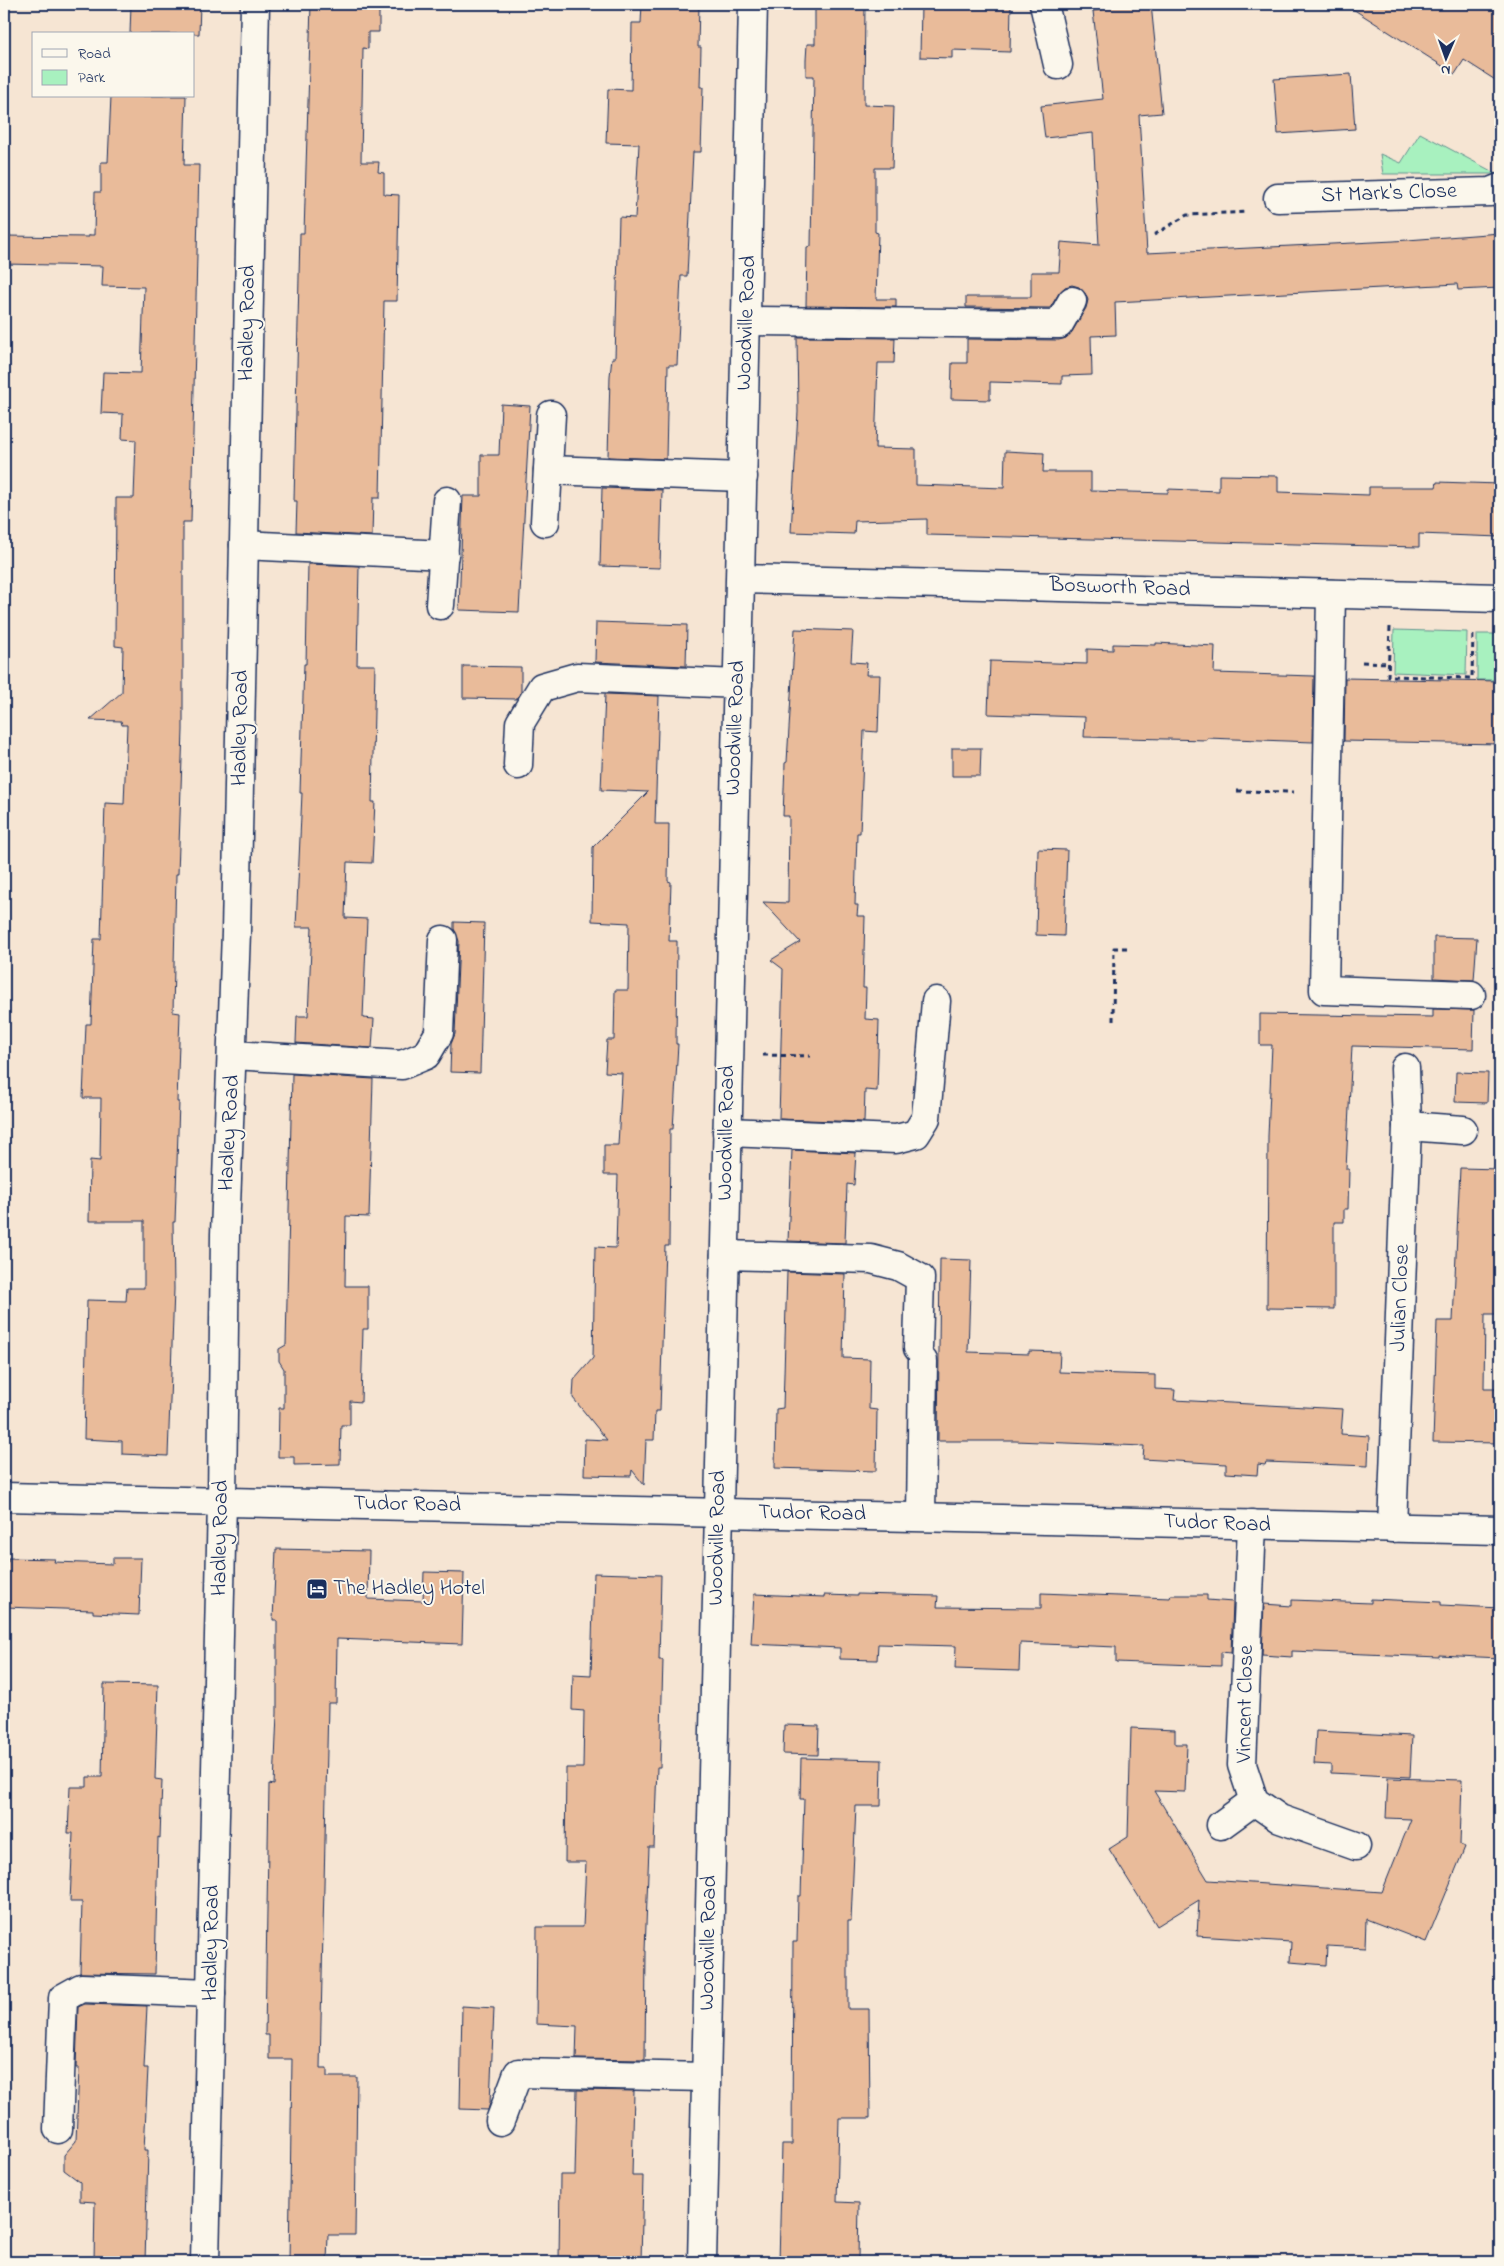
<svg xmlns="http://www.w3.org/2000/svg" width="1504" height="2266" font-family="'Indie Flower',sans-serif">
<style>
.green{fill:#a8f1bf;stroke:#62908e}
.building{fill:#e9bb9a;stroke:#1b2f5e}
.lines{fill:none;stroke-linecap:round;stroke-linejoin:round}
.minor-casing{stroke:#1b2f5e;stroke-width:31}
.path{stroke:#1b2f5e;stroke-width:3;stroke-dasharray:5 4;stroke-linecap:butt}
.minor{stroke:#fbf7ec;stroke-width:28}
.labels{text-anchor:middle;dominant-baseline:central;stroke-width:4;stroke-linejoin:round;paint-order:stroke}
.street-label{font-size:22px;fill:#1b2f5e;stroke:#fbf7ec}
.poi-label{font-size:22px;fill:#1b2f5e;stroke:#fbf7ec;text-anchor:start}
</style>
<rect width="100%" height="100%" fill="#f6e5d3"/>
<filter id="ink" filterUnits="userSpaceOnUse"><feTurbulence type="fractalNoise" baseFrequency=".02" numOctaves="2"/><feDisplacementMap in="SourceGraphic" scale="10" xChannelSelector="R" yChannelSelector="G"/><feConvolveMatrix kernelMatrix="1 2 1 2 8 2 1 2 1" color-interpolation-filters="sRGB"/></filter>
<g filter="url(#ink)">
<g class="green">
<path d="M1420,133L1497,174H1383L1380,154L1401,163Z"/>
<path d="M1394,630L1467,632L1466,675L1393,672Z"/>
<rect x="1477" y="634" width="23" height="46"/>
</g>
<g class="building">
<path d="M131,4H200L199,34H130Z"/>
<path d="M311,4H379V32H368V49L363,48L361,162H379L378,172L384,173V194L399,195L397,301H384L380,498H373L372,536L296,532L297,501H294L300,233H304Z"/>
<path d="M642,4H699L698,47H701L700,87H703L701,152H693L687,276H681L677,365H668L666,459L608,457L610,376L612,358H615L619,217L635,218L639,144L606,143L608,89L631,90L632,23H641Z"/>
<path d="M815,4H865L864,105L894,106L892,168H875V232L878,233L876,299H896V307L806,306L807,247L811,246L814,76H806V60L807,44H815Z"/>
<path d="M921,4H1011L1010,52L952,50V58L920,57Z"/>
<path d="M1101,4H1151L1162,113L1139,115L1147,253L1394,241L1500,233V288L1458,290L1457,284L1115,302L1116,335L1091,336L1092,375L1062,376V384L990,382V400L951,399L952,363H967V339L1059,340L1066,338L1072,332L1086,308L1088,300L1085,293L1079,287L1072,285L1065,287L1059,293L1050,308L966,307V297H1031V272H1059L1061,242L1099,245L1093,133L1045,138L1041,106L1103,99L1093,11L1102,10Z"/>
<path d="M1345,4H1500V83L1464,60L1455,74Z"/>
<path d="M1351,74L1355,129L1278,134L1274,79Z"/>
<path d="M111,96H186L184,165H199L191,522H183V730L178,874H176L173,1012L180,1013L177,1102H179L175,1222H173L174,1289L168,1456L122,1454V1441L84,1439L87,1300L126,1301L127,1288H144V1221H89L90,1160L100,1161L101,1098H83L86,1024H91L94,939H101L105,803L124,804L127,725H122L121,721L90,720L122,692L123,647L115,646L116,498H134L136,440L122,439L123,414L101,413L103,372L141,373L144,287L102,286L103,266L4,264V236L89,237V235H94L95,192H101V162H108Z"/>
<path d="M797,337L895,338L894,363H878L875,448L916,449V485L1004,488L1005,451L1044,453L1043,472H1091V491L1168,493V489L1219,491V475L1278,476V492L1369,495V487H1436L1437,482L1500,484V537L1419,534V547L927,535V519L855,521L854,534L791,532L798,412Z"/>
<path d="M501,404L530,406L519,612L459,610L463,496H481V455H499Z"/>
<path d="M602,488L662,490L660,568L600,566Z"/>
<path d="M308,564L359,566L357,665H375L372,802H375L372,863L347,862L345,918L367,919L363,1018L374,1019L372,1048L296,1043L297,1016H308L312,927H296L302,793H300L304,664H306Z"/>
<path d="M596,622L687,625L686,666L595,662Z"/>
<path d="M795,629L853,631L851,662L867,663L866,675H880L878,732L864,731L860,833H857L855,905H858L857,916H865L863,988H866L865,1019L879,1020L877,1091L865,1090L864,1122L779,1119L783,969L771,960L800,942L763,902L788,903L789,816H783L785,763L787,762Z"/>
<path d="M1156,643L1215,646L1214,673L1314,676L1313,742L1207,738V740L1084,737L1085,717L988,714L990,661L1087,664V649L1113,650V644L1156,645Z"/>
<path d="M463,666L521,667V692L516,699L463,698Z"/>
<path d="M1345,678L1500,681V744L1344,741Z"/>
<path d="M605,694L659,696L655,824H669L668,881L671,882L669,941H677L676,1044H678L673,1129H670L669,1246H665L660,1411H655L654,1440H646L644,1485L632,1470L631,1476L584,1475L585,1439L607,1440L573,1398L574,1380L593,1358L595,1247L616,1248L618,1175H604V1145H618L622,1073L605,1072L607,1040H614L615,990H628L629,923L592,921L593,847L648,792L601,790Z"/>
<path d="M952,748H981L980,776H952Z"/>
<path d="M1038,849L1067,850L1064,936L1036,935Z"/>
<path d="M454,922L484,923L480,1073L450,1072L451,1044L455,1034L459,941L454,929Z"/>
<path d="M1434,937L1477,938L1474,980L1434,978Z"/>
<path d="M1433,1009L1474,1010L1473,1049L1352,1046L1346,1169H1349L1348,1209H1344V1222H1334V1309L1267,1308L1268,1136L1272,1045H1260V1014L1433,1017Z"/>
<path d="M1456,1072L1488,1073L1487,1103L1455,1102Z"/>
<path d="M292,1074L373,1079L369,1217L346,1216L345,1286H368V1329H363L361,1402L350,1401V1425H341L340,1464L294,1465V1457H278L279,1408H284V1369L279,1361V1349L286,1345Z"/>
<path d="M792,1150L856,1153L854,1185L847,1184L845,1243L788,1241Z"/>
<path d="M1460,1168L1500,1169V1314H1485L1484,1388H1500V1443L1433,1442L1437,1321H1453Z"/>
<path d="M940,1259L971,1260L968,1352L1029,1354V1351L1060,1352L1059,1372L1155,1375V1389L1175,1390L1174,1400L1343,1409L1341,1434L1369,1436L1368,1466L1266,1462L1265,1465L1258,1464L1257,1475L1226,1473V1464L1143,1459L1144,1446L1015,1441H938Z"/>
<path d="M787,1272L845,1274L843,1358L870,1359L869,1409L877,1410L876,1471L775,1468L776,1409L783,1408Z"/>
<path d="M276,1549L369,1551L368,1599L423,1601L424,1572L464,1573L462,1644L337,1639L336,1703H328L320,2068H327V2077H357L355,2235H328L327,2262H289L292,2059H269V2035H265L269,1784L274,1785L277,1713V1620H273Z"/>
<path d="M8,1558L55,1559L54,1562L113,1564V1558H141L139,1615L93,1613V1610L4,1607V1561L8,1562Z"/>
<path d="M594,1573L661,1575L659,1660H663L660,1767H657L654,1847H649L645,1951H646L645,2060L576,2059L577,2026L536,2024L537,1927H583L586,1862H565L566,1768H583L584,1711L572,1710L573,1674L591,1675Z"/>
<path d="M1041,1593L1170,1598L1171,1595H1207V1600L1233,1602L1231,1653L1221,1652V1666L1116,1662V1647L1020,1643L1019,1671L955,1669L956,1646L878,1644L877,1660L840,1659V1648L751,1644L754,1594L824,1597V1595L857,1596V1594L938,1596L937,1607L1041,1608Z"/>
<path d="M1371,1599L1441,1602V1605L1500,1608V1658L1439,1655V1657L1292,1651V1657L1262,1655L1264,1604L1292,1606V1600L1371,1603Z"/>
<path d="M104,1684L158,1685L155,1779L162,1780L160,1838L158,1837L155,1974L80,1973L82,1902H70L73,1833H68L70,1787H87V1777H102Z"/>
<path d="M784,1725L819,1726L818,1755L783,1754Z"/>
<path d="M1131,1728L1175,1730V1744H1187L1185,1792L1154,1791L1208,1880L1382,1892L1411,1819L1386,1818L1388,1778L1462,1780L1460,1845L1465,1847L1426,1942L1366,1919L1365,1948L1327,1946L1326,1965L1290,1962L1291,1942L1197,1936L1199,1900L1157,1926L1109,1849L1128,1837Z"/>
<path d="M1316,1731L1412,1736L1410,1777L1331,1773V1765L1314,1764Z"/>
<path d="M801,1758L882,1760L881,1806H856L851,1921H848V2009H869L870,2118H839L837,2202L859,2203L858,2259L831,2258V2262H779L782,2144H792L793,1942H797L798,1896H801L804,1799H800Z"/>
<path d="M85,2004L147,2006L144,2068H148L144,2150H148L145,2262H94L95,2202L80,2201V2182L64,2170V2155L76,2141L79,2068H76L78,2007Z"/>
<path d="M462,2006L494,2008L490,2103L488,2110L460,2109Z"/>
<path d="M577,2090L634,2091L632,2176H643L641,2262H559L560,2175H575Z"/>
</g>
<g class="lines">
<g class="minor-casing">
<g id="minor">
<path d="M1044,4L1058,65"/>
<path d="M1278,198L1490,192L1500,188"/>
<path d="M747,321L1059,324L1072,301"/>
<path d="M548,470L743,477"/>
<path d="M545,522L551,415"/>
<path d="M244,545L444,555"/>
<path d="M741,579L1500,598"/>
<path d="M1331,594L1324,990L1471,995"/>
<path d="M440,605L447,501"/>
<path d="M518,765L520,723L542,687L577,677L738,684"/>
<path d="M233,1055L402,1065L426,1055L439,1033L443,940"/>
<path d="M1407,1126L1463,1130"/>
<path d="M727,1132L896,1139L916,1134L926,1118L936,1001"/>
<path d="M725,1255L871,1259L898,1266L920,1278L918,1348"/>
<path d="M4,1497L1500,1530"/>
<path d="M921,1516L923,1361"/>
<path d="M1252,1524L1242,1765L1254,1801L1280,1819L1356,1846"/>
<path d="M1392,1528L1407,1126L1405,1068"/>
<path d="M1221,1825L1254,1801"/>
<path d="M500,2121L518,2073L706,2077"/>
<path d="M58,2129L63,1998L81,1988L211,1993"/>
<path d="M205,2262L222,1501L225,1234L236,932L255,4"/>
<path d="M702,2262L753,4"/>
</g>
</g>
<g class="path">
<path d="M1154,235L1187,215L1247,212"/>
<path d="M1390,627L1388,676L1472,678L1473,631"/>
<path d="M1362,662L1389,663"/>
<path d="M1237,791L1294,792"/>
<path d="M1113,1021L1114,948H1130"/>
<path d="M763,1055L810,1056"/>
</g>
<use href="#minor" class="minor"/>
</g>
</g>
<defs>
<g id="hotel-square" transform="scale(1.125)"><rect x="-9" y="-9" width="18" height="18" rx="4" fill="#1b2f5e" stroke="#fbf7ec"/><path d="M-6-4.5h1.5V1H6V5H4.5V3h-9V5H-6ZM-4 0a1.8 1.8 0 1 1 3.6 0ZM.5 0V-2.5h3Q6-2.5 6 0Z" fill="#fff"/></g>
</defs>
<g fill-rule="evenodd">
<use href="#hotel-square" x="317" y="1589"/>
</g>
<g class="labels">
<g class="street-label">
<text transform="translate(1389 194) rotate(-2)">St Mark's Close</text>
<text transform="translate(248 323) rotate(-89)">Hadley Road</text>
<text transform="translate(747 323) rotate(-88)">Woodville Road</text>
<text transform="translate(1120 588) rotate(2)">Bosworth Road</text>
<text transform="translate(241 728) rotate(-89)">Hadley Road</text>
<text transform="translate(736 728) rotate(-88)">Woodville Road</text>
<text transform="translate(230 1133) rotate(-87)">Hadley Road</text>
<text transform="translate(727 1133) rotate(-89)">Woodville Road</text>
<text transform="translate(1401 1298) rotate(-88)">Julian Close</text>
<text transform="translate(407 1505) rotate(1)">Tudor Road</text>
<text transform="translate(812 1514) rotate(1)">Tudor Road</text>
<text transform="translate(1217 1524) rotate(2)">Tudor Road</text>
<text transform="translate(221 1538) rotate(-89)">Hadley Road</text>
<text transform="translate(718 1538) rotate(-89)">Woodville Road</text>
<text transform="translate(1246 1704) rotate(-89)">Vincent Close</text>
<text transform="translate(212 1943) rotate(-89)">Hadley Road</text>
<text transform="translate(709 1943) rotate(-89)">Woodville Road</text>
</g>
<g class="poi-label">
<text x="333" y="1589">The Hadley Hotel</text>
</g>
</g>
<rect width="1504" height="2266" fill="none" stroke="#fbf7ec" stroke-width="20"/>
<rect x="10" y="10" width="1484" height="2246" fill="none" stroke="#1b2f5e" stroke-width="2" filter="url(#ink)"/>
<rect x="32" y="32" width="162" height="65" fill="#fbf7ec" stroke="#a1a7b3"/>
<rect x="42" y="49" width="25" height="8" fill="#fbf7ec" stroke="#a1a7b3"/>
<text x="78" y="58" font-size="15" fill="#1b2f5e">Road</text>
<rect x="42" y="70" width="25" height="15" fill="#a8f1bf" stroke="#a1a7b3"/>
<text x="78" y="82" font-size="15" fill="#1b2f5e">Park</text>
<g transform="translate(1446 58) rotate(182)" stroke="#fbf7ec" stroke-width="4" paint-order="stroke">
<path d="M0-4L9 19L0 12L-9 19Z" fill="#1b2f5e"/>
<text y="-8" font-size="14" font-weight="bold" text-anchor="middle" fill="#1b2f5e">N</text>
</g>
</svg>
